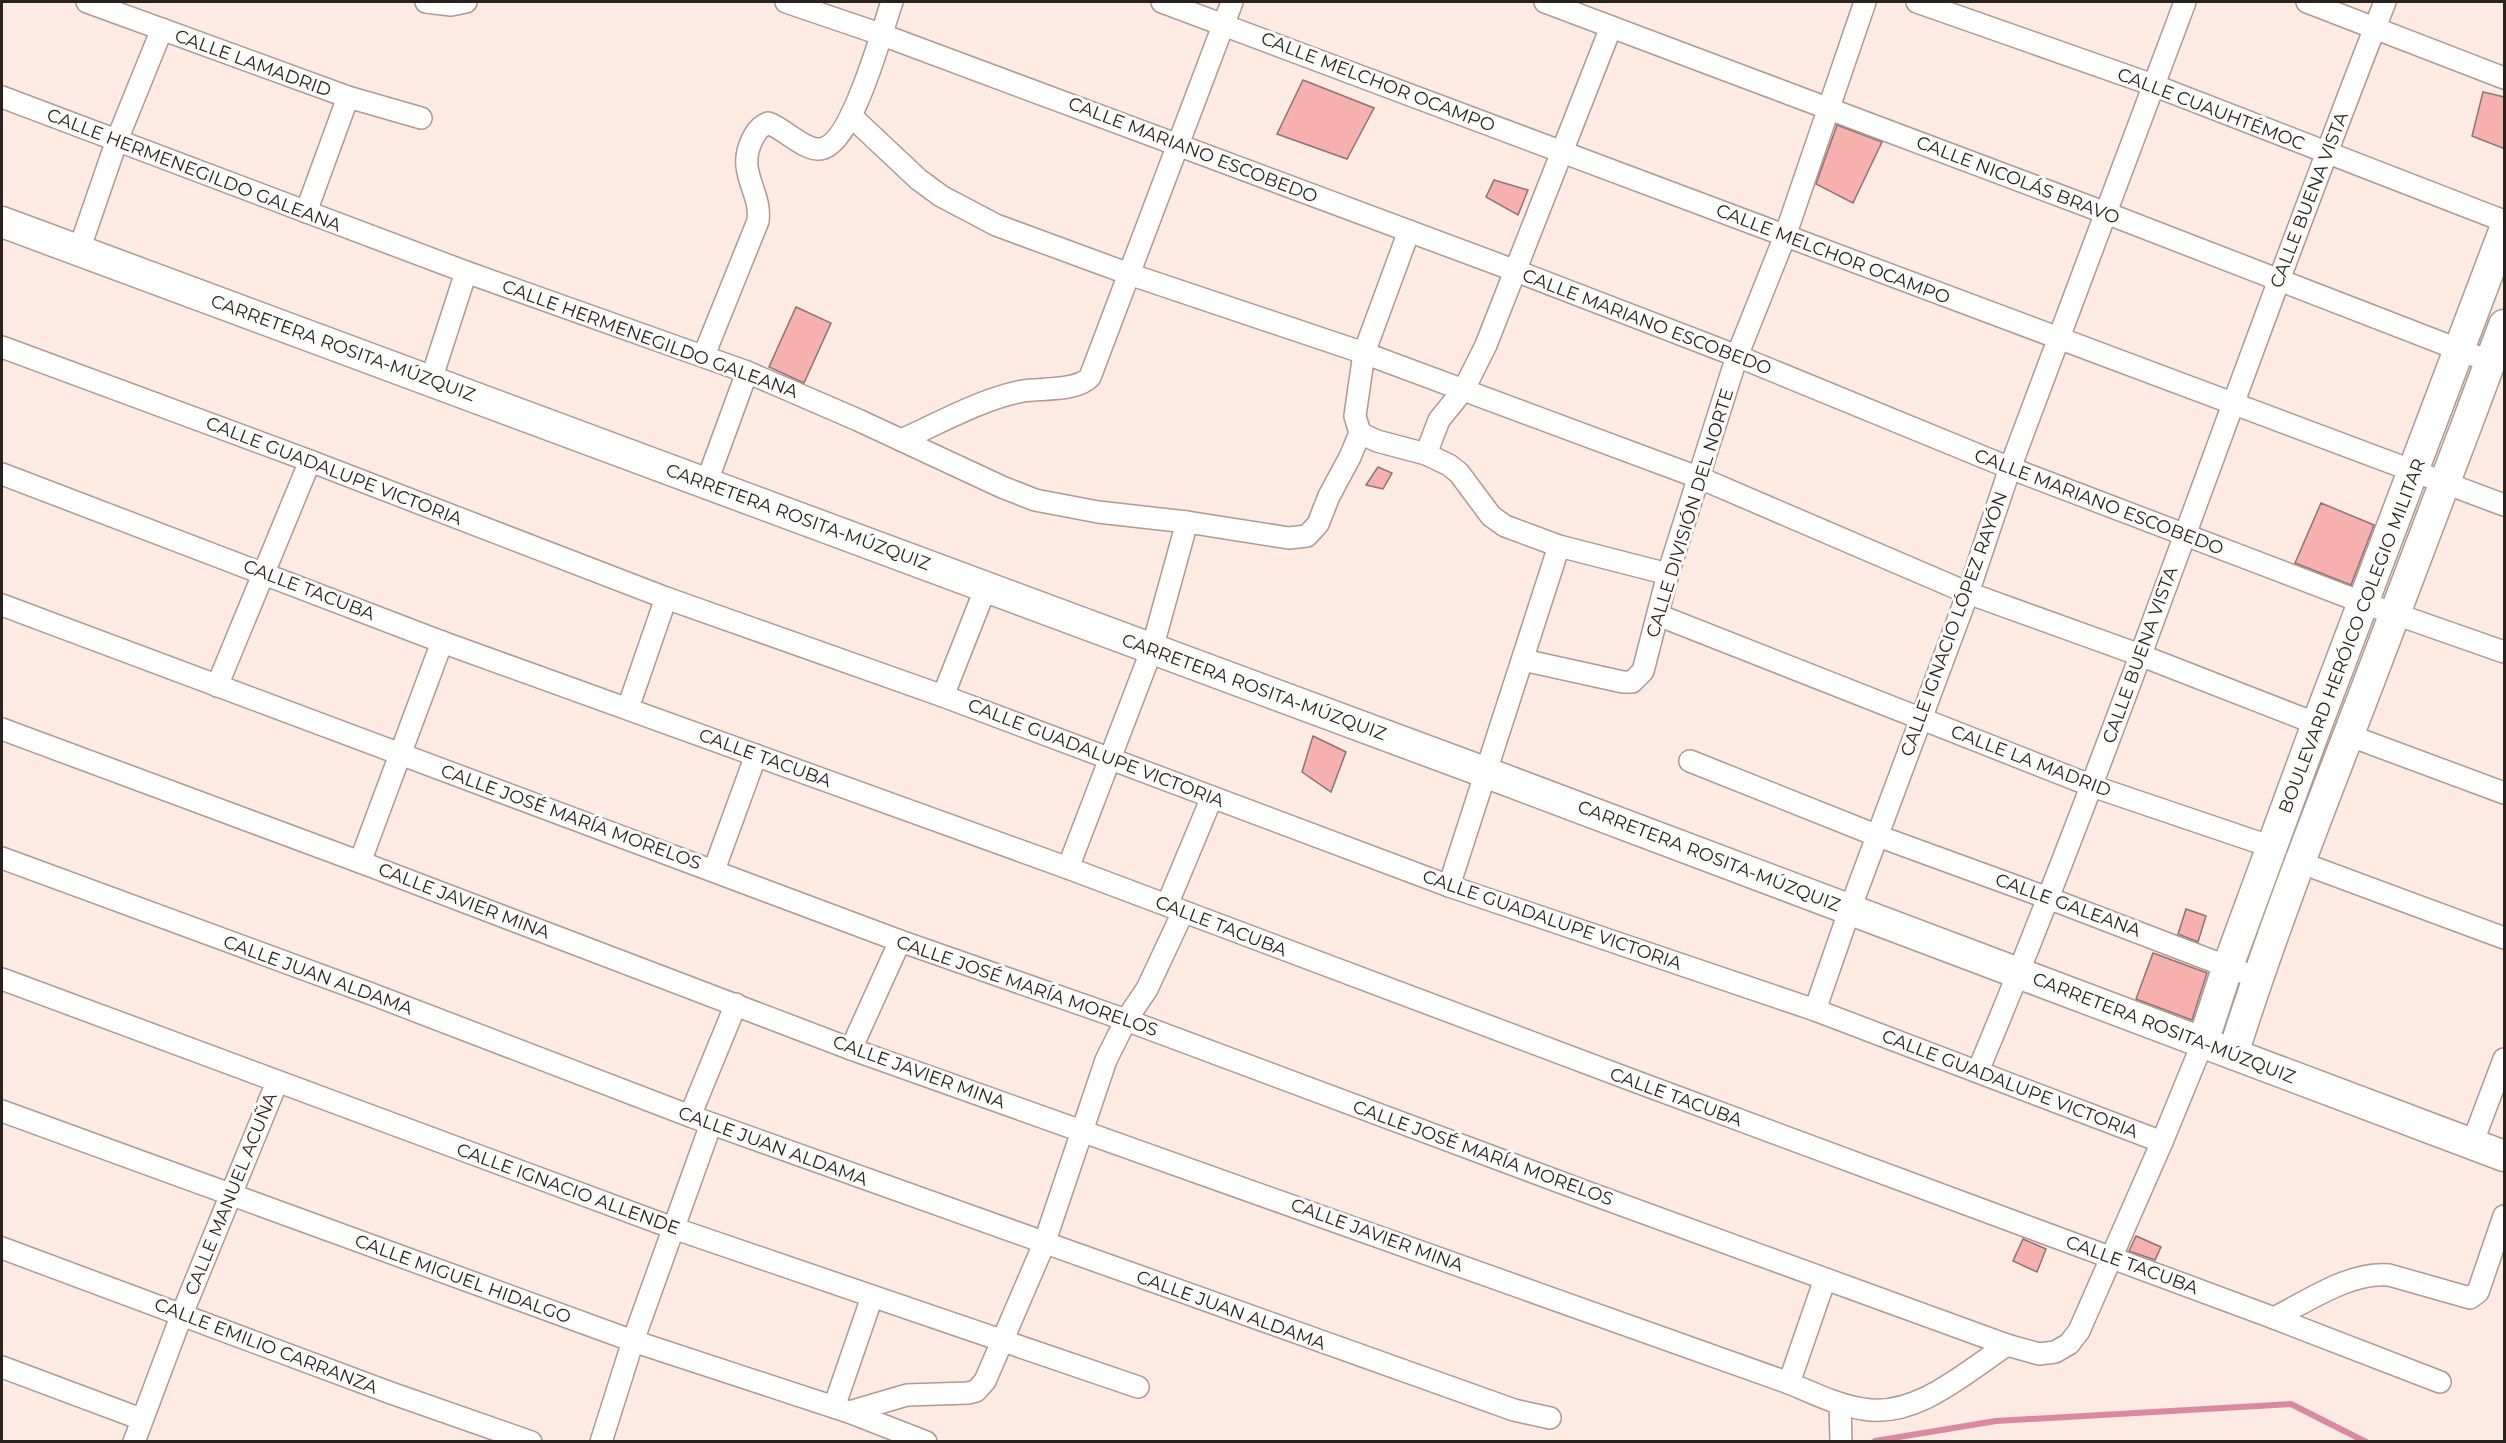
<svg xmlns="http://www.w3.org/2000/svg" width="2506" height="1443" font-family="Montserrat,sans-serif">
<style>
.lines{fill:none;stroke-linecap:round;stroke-linejoin:round}
.stream{stroke:#da89a1;stroke-width:6}
.building{fill:#f6b0ad;stroke:#8b7473;stroke-width:1.5}
.street-casing{stroke:#af9990;stroke-width:24}
.secondary-casing{stroke:#af9990;stroke-width:33}
.street{stroke:#fff;stroke-width:21}
.secondary{stroke:#fff;stroke-width:30}
.labels{text-anchor:middle;dominant-baseline:central;stroke-width:6;stroke-linejoin:round;paint-order:stroke}
.street-label{font-size:18px;fill:#2a221e;stroke:#fcfcfc}
</style>
<rect width="100%" height="100%" fill="#fdeae2"/>
<g class="lines">
<path class="stream" d="M1875,1441L1996,1421L2291,1404L2366,1442"/>
</g>
<g class="building">
<path d="M1303,80L1374,108L1347,159L1277,134Z"/>
<path d="M2483,92L2505,97V149L2472,136Z"/>
<path d="M1837,125L1882,142L1853,203L1816,184Z"/>
<path d="M1494,180L1528,190L1518,215L1486,197Z"/>
<path d="M796,307L831,323L804,383L769,367Z"/>
<path d="M1378,467L1392,473L1383,489L1366,485Z"/>
<path d="M2321,503L2374,525L2351,585L2295,563Z"/>
<path d="M1313,736L1346,752L1331,792L1302,772Z"/>
<path d="M2186,909L2206,916L2198,942L2178,934Z"/>
<path d="M2153,953L2207,973L2192,1020L2136,999Z"/>
<path d="M2136,1236L2161,1247L2155,1260L2129,1251Z"/>
<path d="M2023,1239L2046,1249L2037,1272L2013,1261Z"/>
</g>
<g class="lines">
<g class="street-casing">
<g id="street">
<path d="M87,2L348,97L421,118"/>
<path d="M426,2L451,5L466,2"/>
<path d="M786,2L880,34L1516,271L1737,356L2010,468L2364,603L2504,652"/>
<path d="M1162,2L2504,505"/>
<path d="M1545,2L2106,213L2491,362"/>
<path d="M1917,2L2153,85L2504,221"/>
<path d="M2307,2L2504,78"/>
<path d="M2,97L466,272L747,372L858,420L1002,487L1035,500L1098,512L1187,522L1289,538L1307,536L1318,524L1329,496L1350,457L1360,433L1355,416L1364,353L1409,231"/>
<path d="M851,116L918,179L941,196L996,225L1129,274L1364,353L1700,478L1968,593L2140,655L2317,724"/>
<path d="M306,212L348,97"/>
<path d="M79,250L117,140L162,29"/>
<path d="M2,347L310,461L666,598L943,696L1449,886L1815,1010L2162,1142"/>
<path d="M704,355L758,221C762,191 736,173 752,140C756,132 759,127 768,123C783,128 802,148 817,149C851,152 882,29 892,2"/>
<path d="M431,380L466,272"/>
<path d="M1360,433L1377,441L1426,454L1439,420L1464,389L1486,345L1611,27"/>
<path d="M901,440C940,423 981,399 1023,391C1042,388 1078,391 1090,377L1232,2"/>
<path d="M1426,454L1449,465L1459,473L1491,516L1505,526L1559,546L1668,574"/>
<path d="M2,474L442,642L1068,868L1637,1082L2274,1318L2440,1382"/>
<path d="M706,484L747,372"/>
<path d="M2,605L900,941L1126,1020L1592,1194L2007,1345L2039,1354L2055,1352L2069,1344L2079,1331L2162,1142L2203,1042"/>
<path d="M1658,615L2092,786L2272,847"/>
<path d="M1523,660L1623,682H1632L1643,671L1668,574L1737,356L1785,236L1865,2"/>
<path d="M217,686L310,461"/>
<path d="M943,696L986,587"/>
<path d="M628,708L666,598"/>
<path d="M2,729L360,862L851,1049L1789,1383C1813,1393 1837,1405 1863,1409C1915,1419 1966,1372 2007,1345"/>
<path d="M2348,735L2504,793"/>
<path d="M1690,761L1878,836L2048,898L2257,978"/>
<path d="M2,858L369,993L690,1116L1514,1410L1550,1418"/>
<path d="M360,862L442,642"/>
<path d="M2299,862L2504,938"/>
<path d="M1068,868L1152,649L1187,522"/>
<path d="M714,870L756,755"/>
<path d="M1449,886L1559,546"/>
<path d="M1167,905L1212,797"/>
<path d="M2,979L673,1228L1138,1387"/>
<path d="M1815,1010L1850,909L1968,593L2010,468L2185,2"/>
<path d="M851,1049L900,941"/>
<path d="M1978,1071C2125,719 2245,356 2385,2"/>
<path d="M2,1111L633,1341L849,1412L926,1442"/>
<path d="M690,1116L736,1004"/>
<path d="M2472,1144L2504,1059"/>
<path d="M2,1248L391,1393L531,1442"/>
<path d="M2274,1318C2308,1301 2351,1271 2389,1275L2470,1298L2478,1292L2504,1216"/>
<path d="M2,1367L141,1419"/>
<path d="M1789,1383L1825,1279"/>
<path d="M1840,1404L1841,1442"/>
<path d="M834,1407L872,1297"/>
<path d="M849,1412L907,1395L968,1393L976,1391L985,1381L1044,1244L1106,1060L1126,1020L1147,989L1183,912"/>
<path d="M134,1442L182,1314L277,1082"/>
<path d="M601,1442L633,1341L711,1124"/>
</g>
</g>
<g class="secondary-casing">
<g id="secondary">
<path d="M2,222L1487,773L2504,1156"/>
<path d="M2203,1042L2228,966L2317,724L2504,231"/>
<path d="M2233,1054C2272,930 2320,809 2367,687C2413,567 2459,446 2504,325"/>
</g>
</g>
<use href="#street" class="street"/>
<use href="#secondary" class="secondary"/>
</g>
<g class="labels">
<g class="street-label">
<text transform="translate(253 63) rotate(20)">CALLE LAMADRID</text>
<text transform="translate(1378 82) rotate(21)">CALLE MELCHOR OCAMPO</text>
<text transform="translate(2211 109) rotate(21)">CALLE CUAUHTÉMOC</text>
<text transform="translate(1193 150) rotate(21)">CALLE MARIANO ESCOBEDO</text>
<text transform="translate(194 170) rotate(21)">CALLE HERMENEGILDO GALEANA</text>
<text transform="translate(2018 180) rotate(21)">CALLE NICOLÁS BRAVO</text>
<text transform="translate(2309 200) rotate(-69)">CALLE BUENA VISTA</text>
<text transform="translate(1833 254) rotate(21)">CALLE MELCHOR OCAMPO</text>
<text transform="translate(1647 322) rotate(21)">CALLE MARIANO ESCOBEDO</text>
<text transform="translate(650 339) rotate(20)">CALLE HERMENEGILDO GALEANA</text>
<text transform="translate(343 348) rotate(20)">CARRETERA ROSITA-MÚZQUIZ</text>
<text transform="translate(334 471) rotate(21)">CALLE GUADALUPE VICTORIA</text>
<text transform="translate(2099 502) rotate(21)">CALLE MARIANO ESCOBEDO</text>
<text transform="translate(1690 513) rotate(-73)">CALLE DIVISIÓN DEL NORTE</text>
<text transform="translate(798 517) rotate(20)">CARRETERA ROSITA-MÚZQUIZ</text>
<text transform="translate(309 590) rotate(21)">CALLE TACUBA</text>
<text transform="translate(1954 624) rotate(-70)">CALLE IGNACIO LÓPEZ RAYÓN</text>
<text transform="translate(2352 636) rotate(-69)">BOULEVARD HERÓICO COLEGIO MILITAR</text>
<text transform="translate(2140 655) rotate(-70)">CALLE BUENA VISTA</text>
<text transform="translate(1254 687) rotate(20)">CARRETERA ROSITA-MÚZQUIZ</text>
<text transform="translate(1096 753) rotate(21)">CALLE GUADALUPE VICTORIA</text>
<text transform="translate(765 758) rotate(20)">CALLE TACUBA</text>
<text transform="translate(2031 761) rotate(21)">CALLE LA MADRID</text>
<text transform="translate(571 817) rotate(20)">CALLE JOSÉ MARÍA MORELOS</text>
<text transform="translate(1709 856) rotate(21)">CARRETERA ROSITA-MÚZQUIZ</text>
<text transform="translate(464 901) rotate(21)">CALLE JAVIER MINA</text>
<text transform="translate(2068 905) rotate(20)">CALLE GALEANA</text>
<text transform="translate(1552 920) rotate(19)">CALLE GUADALUPE VICTORIA</text>
<text transform="translate(1221 926) rotate(21)">CALLE TACUBA</text>
<text transform="translate(318 975) rotate(20)">CALLE JUAN ALDAMA</text>
<text transform="translate(1027 986) rotate(19)">CALLE JOSÉ MARÍA MORELOS</text>
<text transform="translate(2164 1028) rotate(21)">CARRETERA ROSITA-MÚZQUIZ</text>
<text transform="translate(919 1072) rotate(20)">CALLE JAVIER MINA</text>
<text transform="translate(2010 1084) rotate(21)">CALLE GUADALUPE VICTORIA</text>
<text transform="translate(1676 1097) rotate(20)">CALLE TACUBA</text>
<text transform="translate(773 1146) rotate(20)">CALLE JUAN ALDAMA</text>
<text transform="translate(1483 1153) rotate(20)">CALLE JOSÉ MARÍA MORELOS</text>
<text transform="translate(568 1189) rotate(20)">CALLE IGNACIO ALLENDE</text>
<text transform="translate(231 1194) rotate(-68)">CALLE MANUEL ACUÑA</text>
<text transform="translate(1377 1235) rotate(20)">CALLE JAVIER MINA</text>
<text transform="translate(2132 1265) rotate(20)">CALLE TACUBA</text>
<text transform="translate(463 1279) rotate(20)">CALLE MIGUEL HIDALGO</text>
<text transform="translate(1231 1310) rotate(20)">CALLE JUAN ALDAMA</text>
<text transform="translate(266 1346) rotate(21)">CALLE EMILIO CARRANZA</text>
</g>
</g>
<rect width="2506" height="1443" fill="none" stroke="#2a221e" stroke-width="6"/>
</svg>
